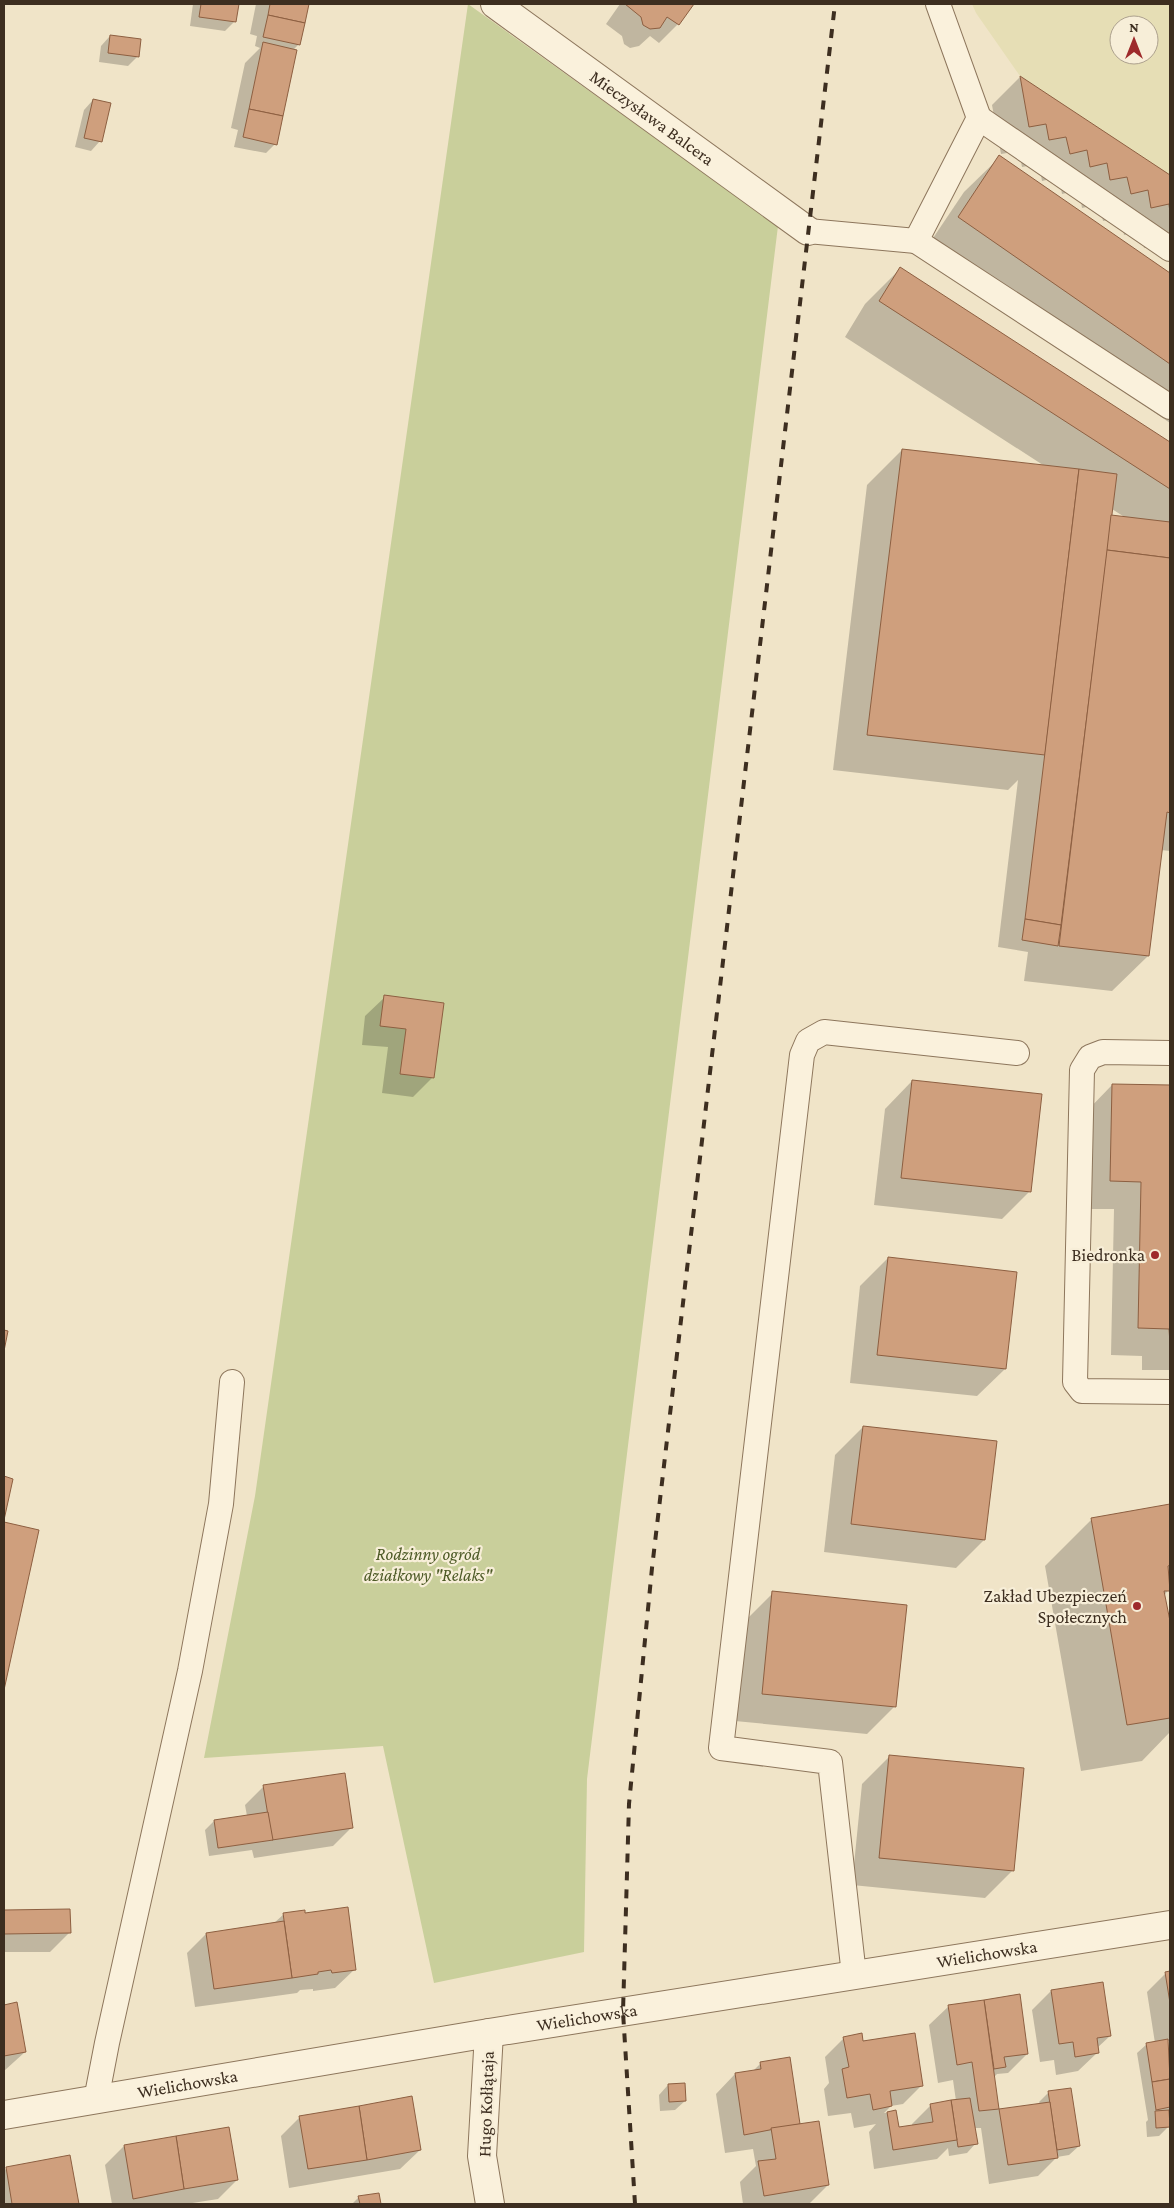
<svg xmlns="http://www.w3.org/2000/svg" width="1174" height="2208" font-family="'Crimson Pro',serif">
<style>
.farmland{fill:#e6deb5;fill-rule:evenodd}
.green{fill:#c9cf9b}
.shadow{fill:#0003;fill-rule:evenodd}
.building{fill:#cf9f7d;stroke:#8d5f41}
.lines{fill:none;stroke-linecap:round;stroke-linejoin:round}
.service-casing{stroke:#8d765c;stroke-width:26}
.minor-casing{stroke:#8d765c;stroke-width:30}
.tertiary-casing{stroke:#8d765c;stroke-width:30}
.service{stroke:#faf1dc;stroke-width:24}
.minor{stroke:#faf1dc;stroke-width:28}
.tertiary{stroke:#faf1dc;stroke-width:28}
.rail{stroke:#3d2e20;stroke-width:4;stroke-dasharray:9 9;stroke-linecap:butt}
.poi-dot{fill:#9e2a2b;stroke:#f7eed8;stroke-width:2}
.labels{text-anchor:middle;dominant-baseline:central;stroke-width:4.5;stroke-linejoin:round;paint-order:stroke}
.street-label{font-size:18px;fill:#3d2e20;stroke:#f7eed8}
.poi-label{font-size:18px;fill:#3d2e20;stroke:#f7eed8;text-anchor:end}
.park-label{font-size:18px;font-style:italic;fill:#4d5a26;stroke:#f7eed8}
</style>
<rect width="100%" height="100%" fill="#f0e4c8"/>
<path class="farmland" d="M972,4H1170V175L1020,76L976,13ZM1119,25H1149V55H1119Z"/>
<path class="green" d="M468,4L778,226L587,1779L584,1952L434,1983L383,1746L204,1758L255,1496Z"/>
<g class="shadow">
<path d="M193,4H238L235,21L225,31L190,26Z"/>
<path d="M256,4H308L299,44L293,50L275,144L266,153L234,147L238,130L231,128L245,63L260,48L255,46L257,36L250,34Z"/>
<path d="M620,4H692L678,24L659,43L650,36L639,46L630,48L624,44L622,36L606,24Z"/>
<path d="M110,36L138,56L128,66L99,62L101,46Z"/>
<path d="M1020,77L1170,176V260L1165,261L1162,244L1144,248L1141,231L1124,235L1121,218L1103,221L1100,204L1082,208L1079,190L1062,194L1059,177L1042,181L1039,164L1022,167L1019,151L1001,154L992,105Z"/>
<path d="M93,100L100,141L91,151L75,147L84,110Z"/>
<path d="M1000,157L1170,275V423L923,253L964,192Z"/>
<path d="M900,269L1170,443V851L1161,850L1148,956L1112,991L1024,981L1028,952L998,947L1018,780L1008,790L833,770L867,485L902,450L1046,467L845,337L865,304ZM1112,509L1126,518L1111,516Z"/>
<path d="M385,997L442,1004L432,1078L413,1097L382,1093L388,1047L362,1045L365,1016Z"/>
<path d="M912,1081L1030,1191L1002,1219L874,1205L885,1109Z"/>
<path d="M1112,1085L1170,1086V1370H1142V1356L1111,1355L1114,1209H1083L1085,1113Z"/>
<path d="M888,1258L1005,1369L977,1396L850,1383L860,1286Z"/>
<path d="M863,1427L984,1540L956,1568L824,1552L835,1455Z"/>
<path d="M1170,1506V1587L1164,1596L1170,1627V1732L1142,1761L1081,1771L1045,1566L1092,1519Z"/>
<path d="M4,1523L38,1531L4,1685Z"/>
<path d="M773,1593L895,1706L867,1734L735,1721L745,1621Z"/>
<path d="M890,1756L1013,1870L985,1898L852,1885L862,1784Z"/>
<path d="M264,1786L352,1827L333,1846L254,1858L252,1850L209,1856L205,1830L214,1821L247,1816L245,1805Z"/>
<path d="M4,1911H69V1933L50,1952H4Z"/>
<path d="M284,1914H304L355,1969L335,1988L313,1991V1989L300,1990L297,1993L195,2007L187,1953L206,1934L273,1924Z"/>
<path d="M1170,1972V2041H1167L1170,2060L1169,2126L1159,2136L1147,2137L1146,2122L1148,2120L1137,2053L1147,2044L1155,2043L1147,1992L1166,1973Z"/>
<path d="M1051,1991L1110,2036L1097,2048L1098,2052L1078,2071L1056,2075L1054,2060L1040,2062L1032,2010Z"/>
<path d="M1018,1996L1027,2054L1008,2073L997,2074L994,2077L998,2110L1040,2104L1039,2102L1049,2092L1079,2146L1069,2155L1057,2157L1038,2176L989,2184L981,2128H974L976,2143L967,2153L949,2156L948,2148L937,2159L874,2169L869,2132L876,2124L854,2128L851,2113L828,2116L824,2089L829,2083L825,2057L844,2038L862,2042L922,2085L903,2104L891,2106L884,2113L895,2112L898,2128L912,2126V2124L931,2105L956,2101L953,2080L938,2083L929,2025L949,2006Z"/>
<path d="M16,2004L25,2052L4,2071V2006Z"/>
<path d="M761,2063L799,2126L828,2185L809,2204H743L740,2182L756,2166L753,2149L725,2153L716,2094L735,2074L752,2072Z"/>
<path d="M668,2085L685,2101L675,2110L660,2111L659,2095Z"/>
<path d="M300,2117L420,2150L400,2169L289,2188L281,2136Z"/>
<path d="M124,2146L237,2180L218,2199L186,2204H112L105,2165Z"/>
<path d="M69,2156L78,2204H4V2171L7,2168Z"/>
<path d="M378,2194L379,2204H352L359,2197Z"/>
</g>
<g class="building">
<path d="M201,4H239L236,22L199,17Z"/>
<path d="M270,4H309L305,23L268,15Z"/>
<path d="M625,4H694L679,25L667,17L660,28L650,29L643,25L641,17Z"/>
<path d="M268,15L305,23L300,45L263,37Z"/>
<path d="M110,35L141,39L139,57L108,53Z"/>
<path d="M263,42L297,50L283,116L249,109Z"/>
<path d="M1020,76L1170,175V213L1169,204L1151,208L1148,190L1131,194L1127,177L1110,180L1107,163L1090,167L1087,150L1070,154L1066,137L1049,140L1046,124L1029,127Z"/>
<path d="M93,99L111,103L102,142L84,138Z"/>
<path d="M249,109L283,116L277,145L243,137Z"/>
<path d="M999,155L1170,273V364L958,217Z"/>
<path d="M900,267L1170,442V489L879,301Z"/>
<path d="M902,449L1079,469L1045,755L867,735Z"/>
<path d="M1079,469L1117,474L1061,925L1025,919Z"/>
<path d="M1111,515L1170,522V558L1107,550Z"/>
<path d="M1107,550L1170,558V813L1167,812L1149,956L1059,946Z"/>
<path d="M1025,919L1061,925L1058,946L1022,940Z"/>
<path d="M384,995L444,1003L434,1078L400,1074L406,1029L380,1026Z"/>
<path d="M912,1080L1042,1094L1031,1192L901,1178Z"/>
<path d="M1112,1084L1170,1085V1343L1169,1329L1138,1328L1141,1182L1110,1181Z"/>
<path d="M888,1257L1017,1272L1006,1369L877,1355Z"/>
<path d="M4,1330L8,1331L4,1351Z"/>
<path d="M863,1426L997,1441L985,1540L851,1524Z"/>
<path d="M4,1476L13,1479L4,1520Z"/>
<path d="M1170,1504V1565L1168,1566L1170,1591H1164L1170,1621V1718L1127,1725L1091,1518Z"/>
<path d="M4,1522L39,1530L4,1690Z"/>
<path d="M772,1591L907,1605L896,1707L762,1694Z"/>
<path d="M889,1755L1024,1768L1014,1871L879,1858Z"/>
<path d="M345,1773L353,1828L272,1840L263,1785Z"/>
<path d="M268,1812L273,1840L218,1848L214,1820Z"/>
<path d="M348,1907L356,1970L332,1973L331,1970L318,1972V1974L292,1978L283,1913L305,1910V1913Z"/>
<path d="M70,1909L71,1933L4,1934V1910Z"/>
<path d="M284,1921L292,1978L214,1989L206,1933Z"/>
<path d="M1170,1971V2003L1165,1972Z"/>
<path d="M1103,1982L1111,2036L1097,2038L1099,2053L1075,2057L1073,2042L1059,2044L1051,1990Z"/>
<path d="M1020,1994L1028,2054L1004,2057L1006,2067L994,2069L984,2000Z"/>
<path d="M984,2000L999,2109L979,2111L972,2062L957,2065L948,2005Z"/>
<path d="M17,2002L26,2052L4,2056V2005Z"/>
<path d="M862,2033L863,2041L915,2033L923,2086L890,2091L892,2106L873,2110L870,2094L847,2098L842,2069L849,2067L843,2037Z"/>
<path d="M1168,2039L1170,2079L1152,2082L1146,2043Z"/>
<path d="M790,2057L800,2124L744,2135L735,2073L761,2069L760,2062Z"/>
<path d="M1170,2079V2107L1156,2110L1152,2082Z"/>
<path d="M685,2083L686,2101L669,2102L668,2084Z"/>
<path d="M1071,2088L1080,2146L1057,2150L1048,2091Z"/>
<path d="M412,2096L421,2150L367,2160L359,2106Z"/>
<path d="M970,2098L978,2144L958,2147L951,2100Z"/>
<path d="M951,2100L957,2140L893,2150L887,2112L896,2110L899,2127L933,2122L930,2104Z"/>
<path d="M1050,2102L1058,2158L1008,2165L999,2109Z"/>
<path d="M359,2106L367,2160L308,2169L299,2116Z"/>
<path d="M1169,2110L1170,2127L1156,2128L1155,2111Z"/>
<path d="M819,2121L829,2185L764,2196L758,2161L776,2159L771,2128Z"/>
<path d="M229,2127L238,2180L184,2189L176,2136Z"/>
<path d="M176,2136L184,2189L133,2199L124,2145Z"/>
<path d="M70,2155L79,2204H12L6,2167Z"/>
<path d="M379,2193L381,2204H360L358,2196Z"/>
</g>
<g class="lines">
<g class="service-casing">
<g id="service">
<path d="M979,118L1170,249"/>
<path d="M808,231L916,241L979,118L938,4"/>
<path d="M916,241L1170,407"/>
<path d="M1170,1053L1103,1052L1090,1057L1082,1070L1075,1382L1082,1391L1170,1392"/>
<path d="M854,1975L830,1762L721,1748L802,1055L808,1041L824,1032L1017,1053"/>
<path d="M96,2100L107,2043L190,1671L221,1504L232,1382"/>
</g>
</g>
<g class="minor-casing">
<g id="minor">
<path id="s1" d="M495,4L808,231"/>
<path d="M489,2033L482,2156L490,2204"/>
</g>
</g>
<g class="tertiary-casing">
<g id="tertiary">
<path id="s2" d="M4,2115L489,2033L1170,1925"/>
</g>
</g>
<use href="#service" class="service"/>
<use href="#minor" class="minor"/>
<use href="#tertiary" class="tertiary"/>
<path class="rail" d="M635,2204L623,2012L629,1804L652,1568L835,4"/>
</g>
<g class="poi-dot">
<circle cx="1155" cy="1255" r="5"/>
<circle cx="1137" cy="1606" r="5"/>
</g>
<g class="labels">
<g class="street-label">
<text stroke="none"><textPath href="#s1" startOffset="194">Mieczysława Balcera</textPath></text>
<text stroke="none"><textPath href="#s2" startOffset="996">Wielichowska</textPath></text>
<text stroke="none"><textPath href="#s2" startOffset="591">Wielichowska</textPath></text>
<text stroke="none"><textPath href="#s2" startOffset="186">Wielichowska</textPath></text>
<text transform="translate(486 2104) rotate(-88)">Hugo Kołłątaja</text>
</g>
<g class="poi-label">
<text x="1145" y="1255">Biedronka</text>
<text x="1127" y="1596">Zakład Ubezpieczeń<tspan x="1127" dy="21">Społecznych</tspan></text>
</g>
<g class="park-label">
<text x="428" y="1554">Rodzinny ogród<tspan x="428" dy="21">działkowy "Relaks"</tspan></text>
</g>
</g>
<rect width="1174" height="2208" fill="none" stroke="#3d2e20" stroke-width="10"/>
<g transform="translate(1134 40)"><circle r="24" fill="#f7eed8" stroke="#ada18e"/>
<path d="M0-4L9 19L0 12L-9 19Z" fill="#9e2a2b"/>
<text y="-8" font-size="14" font-weight="bold" text-anchor="middle" fill="#3d2e20">N</text>
</g>
</svg>
